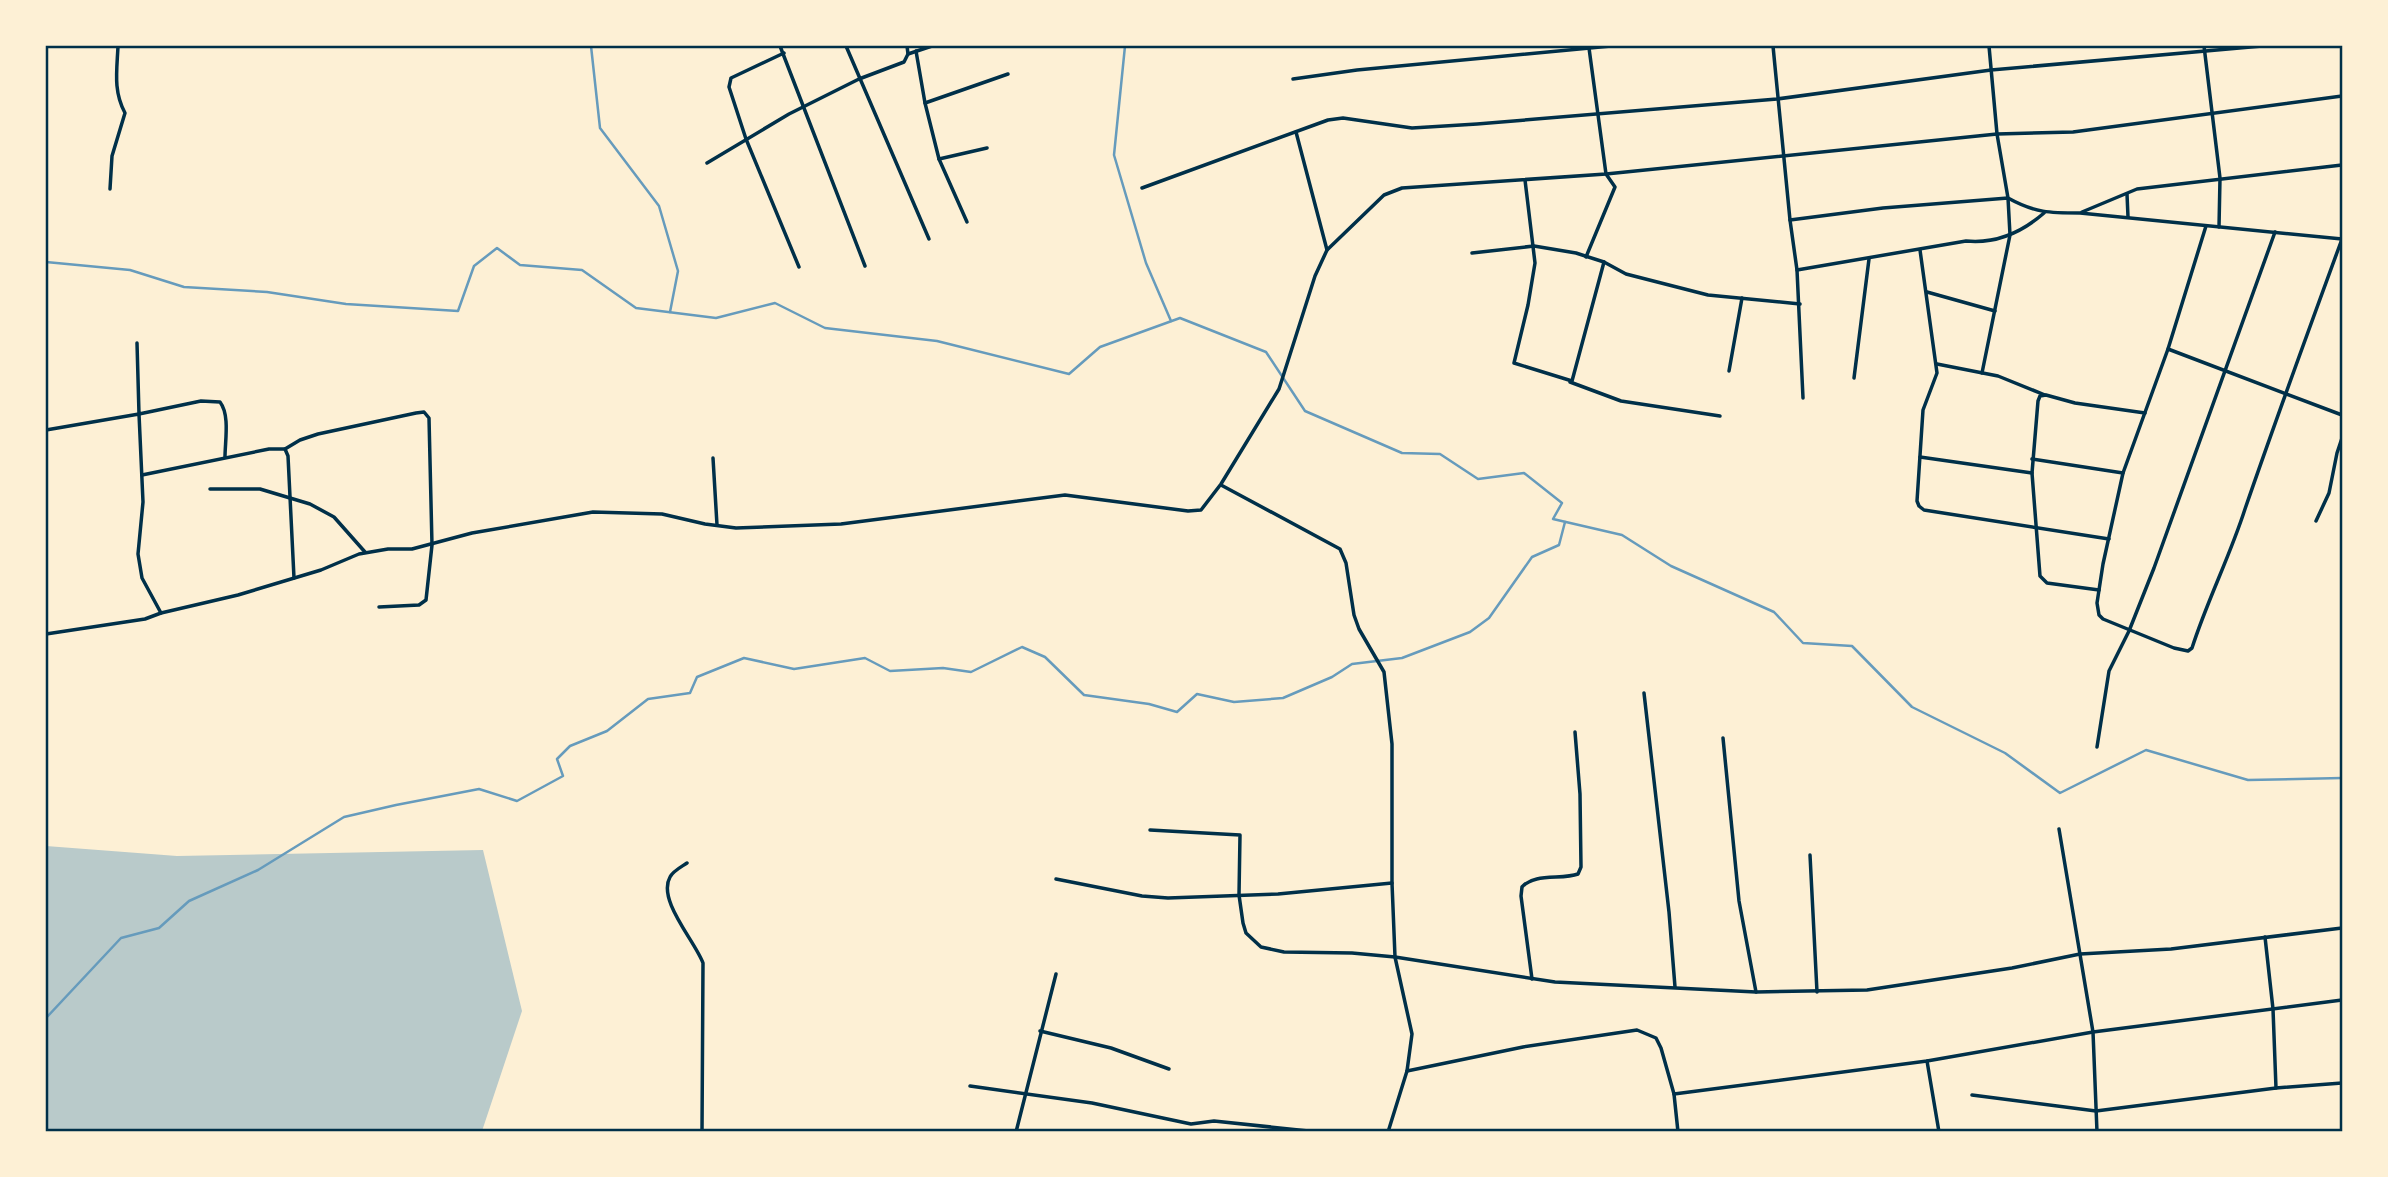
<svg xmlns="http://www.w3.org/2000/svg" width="2388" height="1177" font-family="'Playfair Display',serif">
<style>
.green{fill:#b9caca}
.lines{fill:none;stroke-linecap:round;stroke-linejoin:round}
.stream{stroke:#669bbc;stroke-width:2.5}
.minor{stroke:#003049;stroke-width:3.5}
.neatline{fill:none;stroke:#003049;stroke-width:2.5}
</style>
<rect width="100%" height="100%" fill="#fdf0d5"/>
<path class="green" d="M46,846L177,856L483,850L522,1011L482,1131H46Z"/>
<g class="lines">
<g class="stream">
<path d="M591,46L600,128L659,206L678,271L670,312"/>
<path d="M1125,46L1114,155L1146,263L1171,321"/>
<path d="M46,262L130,270L184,287L267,292L346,304L458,311L474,266L497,248L520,265L582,270L636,308L716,318L775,303L825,328L937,341L1069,374L1100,347L1180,318L1266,352L1305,411L1402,453L1440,454L1478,479L1524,473L1562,503L1553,519L1622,535L1671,566L1774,612L1803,643L1852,646L1912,707L2005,753L2060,793L2146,750L2248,780L2342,778"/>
<path d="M46,1018L121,938L159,928L189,901L258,870L344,817L396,805L479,789L517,801L563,776L557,759L570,746L607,731L648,699L690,693L697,677L744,658L794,669L865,658L890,671L943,668L971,672L1022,647L1045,657L1084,695L1149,704L1177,712L1197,694L1234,702L1283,698L1332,677L1352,664L1402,658L1470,632L1489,618L1532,557L1559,545L1565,522"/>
</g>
<g class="minor">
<path d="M780,46L865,266"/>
<path d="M846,46L929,239"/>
<path d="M1773,46L1790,220L1797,270L1966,241C1996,244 2021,233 2044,213"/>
<path d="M1989,46L1997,134L2008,198C2035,213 2050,213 2080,213L2342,239"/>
<path d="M2204,46L2220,178L2219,227"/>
<path d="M916,51L925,103L939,159L967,222"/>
<path d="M784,53L731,78L729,87L746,139L799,267"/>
<path d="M908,54L932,46"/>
<path d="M1293,79L1357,70L1611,46"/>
<path d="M925,103L1008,74"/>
<path d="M1296,132L1327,250"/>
<path d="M939,159L987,148"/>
<path d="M707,163L789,114L859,79L904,62L908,54L907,46"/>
<path d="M1525,180L1535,263L1528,305L1514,363L1572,381L1604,262"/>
<path d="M1142,188L1328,120L1343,118L1412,128L1477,124L1777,99L1991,70L2262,46"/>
<path d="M110,189L112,156L125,113C113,91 117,70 118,46"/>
<path d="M2127,194L2128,217"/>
<path d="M2082,212L2137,189L2342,165"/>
<path d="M1790,220L1883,208L2008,198L2010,235L1982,373"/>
<path d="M2206,226L2168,349L2123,473L2103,564L2097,603L2099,615L2103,619L2174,648L2188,651L2192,648C2207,601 2230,556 2245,509C2276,419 2309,329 2342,239"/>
<path d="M1920,250L1937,373L1923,410L1917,501L1919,506L1924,510L2109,539"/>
<path d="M1472,253L1534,246L1576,253L1604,262L1626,274L1708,295L1800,304"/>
<path d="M1586,257L1615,187L1606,174L1589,48"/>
<path d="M1797,270L1803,398"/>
<path d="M1927,292L1995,311"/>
<path d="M137,343L139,414L201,401L220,402C230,415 225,441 225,457"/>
<path d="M2168,349L2342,415"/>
<path d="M1937,364L1998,376L2045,395"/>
<path d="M1729,371L1742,298"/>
<path d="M1854,378L1869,259"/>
<path d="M1570,382L1621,401L1720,416"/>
<path d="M46,430L139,414L143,502L138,554L142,578L161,613"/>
<path d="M285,449L300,440L318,434L416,413L424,412L429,418L432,545L426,600L419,605L379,607"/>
<path d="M1920,457L2032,473"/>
<path d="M713,458L717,525"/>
<path d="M2032,459L2123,473"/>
<path d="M142,475L269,449H285L288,456L294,578"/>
<path d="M1221,485L1340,549L1346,563L1354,615L1359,629L1384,672L1392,744V883L1395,957L1412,1034L1407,1071L1388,1132"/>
<path d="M210,489H260L310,504L334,517L365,552"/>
<path d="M2316,521L2329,493L2337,453L2342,438"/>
<path d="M2099,590L2047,583L2040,576L2032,473L2038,401L2040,396L2046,395L2075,403L2145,413"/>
<path d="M46,634L145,619L161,613L238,595L321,570L359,554L388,549H412L472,533L593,512L662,514L705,524L736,528L841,524L1065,495L1188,511L1201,510L1221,484L1279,389L1315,276L1327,250L1384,195L1402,188L1606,174L1997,134L2073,132L2342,96"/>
<path d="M1644,693L1669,912L1675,987"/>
<path d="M1723,738L1739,901L1756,992"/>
<path d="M2097,747L2109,671L2129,631L2154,568L2275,232"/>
<path d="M2059,829L2093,1032L2097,1132"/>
<path d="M1150,830L1240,835L1239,895L1243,923L1246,933L1261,947L1284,952L1352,953L1395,957L1555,982L1756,992L1867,990L2012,968L2080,954L2171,949L2342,928"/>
<path d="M1810,855L1817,992"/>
<path d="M687,863C681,867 673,871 670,877C657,900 695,941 703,963L702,1132"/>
<path d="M1056,879L1142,896L1168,898L1278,894L1392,883"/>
<path d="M2265,937L2273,1009L2276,1088"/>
<path d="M1532,979L1521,896L1522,887C1534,873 1562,880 1578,874L1581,867L1580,794L1575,732"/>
<path d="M1040,1031L1111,1048L1169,1069"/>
<path d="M1927,1061L1939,1132"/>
<path d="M1407,1071L1523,1047L1637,1030L1656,1038L1661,1048L1674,1094L1678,1132"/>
<path d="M970,1086L1092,1103L1191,1124L1214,1121L1318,1132"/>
<path d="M1674,1094L1927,1061L2093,1032L2342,1000"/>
<path d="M1972,1095L2096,1111L2276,1088L2342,1083"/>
<path d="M641,1131L721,1132"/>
<path d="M1016,1132L1056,974"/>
</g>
</g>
<rect width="2388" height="1177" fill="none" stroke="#fdf0d5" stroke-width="94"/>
<rect x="47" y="47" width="2294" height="1083" class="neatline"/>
</svg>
